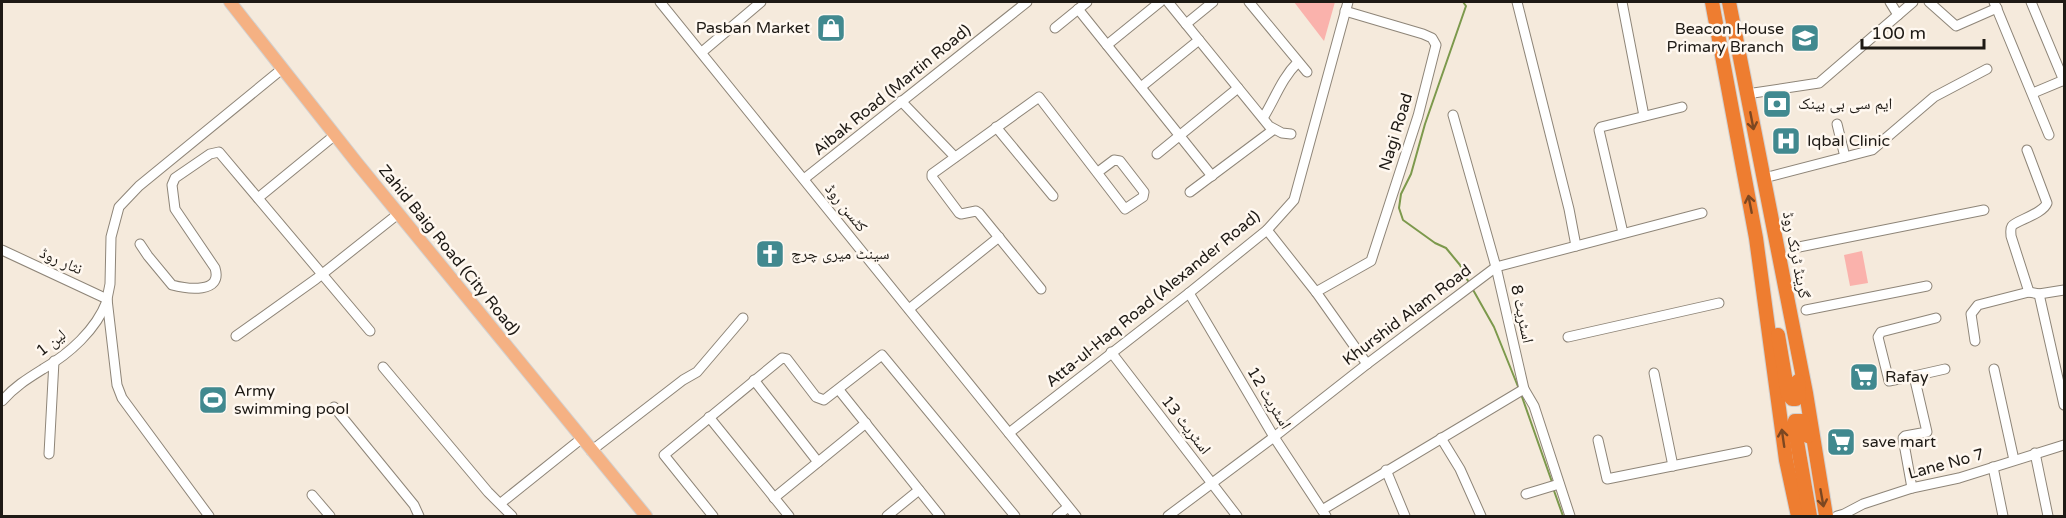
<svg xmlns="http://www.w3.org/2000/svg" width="2066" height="518" font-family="'Varela Round','Noto Naskh Arabic',sans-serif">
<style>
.green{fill:#fab2ac}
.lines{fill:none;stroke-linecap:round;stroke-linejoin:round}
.stream{stroke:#7c994c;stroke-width:2}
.minor-casing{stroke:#8e8578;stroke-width:11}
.major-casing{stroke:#d2d1d0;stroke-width:14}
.highway-casing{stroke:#d2d1d0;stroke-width:16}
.minor{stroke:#fff;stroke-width:9}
.major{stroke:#f5b183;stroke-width:12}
.highway{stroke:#ee7d30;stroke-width:14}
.oneway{stroke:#7c4721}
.labels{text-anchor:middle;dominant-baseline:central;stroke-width:5;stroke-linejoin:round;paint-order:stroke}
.poi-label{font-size:16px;fill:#1e1a15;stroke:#fff8f0;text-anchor:start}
.street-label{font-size:16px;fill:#1e1a15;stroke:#fff8f0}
</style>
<rect width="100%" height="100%" fill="#f5eadc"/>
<g class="green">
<path d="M1294,2H1335L1324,41Z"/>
<path d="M1862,251L1868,283L1850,286L1844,255Z"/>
</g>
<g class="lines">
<g class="stream">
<path d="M1463,2L1466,6L1425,124L1411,174L1401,194L1399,208L1403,220L1435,243L1446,248L1460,265L1469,283"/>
<path d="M1472,288L1494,327L1519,389"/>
<path d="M1521,394L1552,482"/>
<path d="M1553,488L1563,516"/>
</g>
<g class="minor-casing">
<g id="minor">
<path d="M660,2L1076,516"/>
<path d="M1168,2L1269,126L1282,133L1291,134"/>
<path d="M1249,2L1307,72"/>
<path d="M1517,2L1569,209L1576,246"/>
<path d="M1622,2L1644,116"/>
<path d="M1890,2L1898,15"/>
<path d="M1929,2L1956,26L1997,8"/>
<path d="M1994,2L2049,135"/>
<path d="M2031,2L2064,81"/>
<path d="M1078,9L1212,176"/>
<path d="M1186,24L1213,2"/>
<path d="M1055,28L1087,2"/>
<path d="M1107,45L1160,2"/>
<path d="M702,52L761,2"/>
<path d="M1141,87L1199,40"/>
<path d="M2033,93L2064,80"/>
<path d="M1747,94L1819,83L1913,2"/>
<path d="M901,101L955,157"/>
<path d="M1453,115L1496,267L1524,389L1534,406L1570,516"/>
<path d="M1263,118C1275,99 1281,79 1298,62"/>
<path d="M1837,124L1845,157"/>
<path d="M996,127L1053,196"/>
<path d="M2027,150L2047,203C2043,214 2015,221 2012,226C2010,229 2011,232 2011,236L2029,292"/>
<path d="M1157,154L1238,88"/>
<path d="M1764,178L1872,150L1934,97L1987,69"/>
<path d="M804,179L1027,2"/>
<path d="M1190,192L1273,130"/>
<path d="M258,198L335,135"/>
<path d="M1267,230L1316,292L1367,364"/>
<path d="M1623,233L1599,130L1601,127L1682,107"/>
<path d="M140,244L148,256L172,285C187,289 223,294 215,268L175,209L172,185L175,178L210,154L219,152L370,331"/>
<path d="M1794,248L1984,210"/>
<path d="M2,250L107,299"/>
<path d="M1041,289L979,213L976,211L961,214L959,213L932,177V174L1039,97L1125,209L1143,197L1144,192L1120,161L1114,160L1098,172"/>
<path d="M1316,292L1371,261L1418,116L1436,45L1432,38L1423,34L1345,11"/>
<path d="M1189,293L1274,437L1326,516"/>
<path d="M2039,294L2064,405"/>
<path d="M909,309L999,237"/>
<path d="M1806,310L1927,286"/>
<path d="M236,336L316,279L398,214"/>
<path d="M1568,337L1719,303"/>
<path d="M1975,341L1971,314L1978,305L2029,292L2039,294L2064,290"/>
<path d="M1111,352L1237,516"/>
<path d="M383,367L488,492L512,516"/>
<path d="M1994,369L2014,460"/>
<path d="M1654,373L1673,466"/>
<path d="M1914,376L1945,369"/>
<path d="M754,380L818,462"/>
<path d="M839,390L940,516"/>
<path d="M2,401C14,387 27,379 43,369C69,354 96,330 107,301"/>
<path d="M334,407L414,505L419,516"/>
<path d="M709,417L789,516"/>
<path d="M1009,433L1189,293L1267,230L1294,200L1348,2"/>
<path d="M1441,438L1460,469L1481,516"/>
<path d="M1598,440L1607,479L1747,451"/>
<path d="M591,451L683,380L697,372L743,318"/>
<path d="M2035,453L2048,516"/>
<path d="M49,454L54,361"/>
<path d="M1993,467L2003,516"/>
<path d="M1386,470L1405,516"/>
<path d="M1912,488L1903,438L1905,436L1927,432L1914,376L1889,381L1878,337L1881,332L1936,318"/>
<path d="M1526,494L1559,484"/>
<path d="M312,495L330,516"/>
<path d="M774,498L866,423"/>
<path d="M501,503L581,439"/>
<path d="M1322,510L1524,389"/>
<path d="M209,516L122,398L117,385L107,299L110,284L111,237L119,207L139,186L282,69"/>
<path d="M713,516L664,455L782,358L787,359L816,397L824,400L882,355L1015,516"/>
<path d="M887,516L919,490"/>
<path d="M1057,516L1068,507"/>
<path d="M1168,516L1274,437L1367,364L1496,267L1702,213"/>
<path d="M1837,516L1844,514L1863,504L1912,488L1959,478L2064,445"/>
</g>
</g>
<g class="major-casing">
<path id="major" d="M230,2L357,163L646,516"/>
</g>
<g class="highway-casing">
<g id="highway">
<path d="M1712,2L1756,238L1786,460L1798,516"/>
<path d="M1729,2L1806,393L1826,516"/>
<path d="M1778,335L1788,394L1792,399H1796L1799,396L1798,381"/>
<path d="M1808,436L1802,421H1795L1794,424L1810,516"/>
</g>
</g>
<use href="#minor" class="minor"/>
<use href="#major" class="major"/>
<use href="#highway" class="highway"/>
</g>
<defs><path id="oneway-shaft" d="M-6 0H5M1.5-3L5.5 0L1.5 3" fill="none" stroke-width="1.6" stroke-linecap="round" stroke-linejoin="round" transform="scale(1.5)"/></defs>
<g class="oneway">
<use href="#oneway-shaft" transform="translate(1752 121) rotate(79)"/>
<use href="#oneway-shaft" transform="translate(1750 204) rotate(-101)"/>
<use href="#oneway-shaft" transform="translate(1783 438) rotate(-98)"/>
<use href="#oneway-shaft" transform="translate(1822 498) rotate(80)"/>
</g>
<defs>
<g id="shop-square" transform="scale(1.5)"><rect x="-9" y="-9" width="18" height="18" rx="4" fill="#41898f" stroke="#fff8f0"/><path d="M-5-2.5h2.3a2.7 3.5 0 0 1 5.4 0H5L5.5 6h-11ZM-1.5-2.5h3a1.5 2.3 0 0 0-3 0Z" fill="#fff"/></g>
<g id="school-square" transform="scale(1.5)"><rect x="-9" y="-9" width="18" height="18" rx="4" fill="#41898f" stroke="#fff8f0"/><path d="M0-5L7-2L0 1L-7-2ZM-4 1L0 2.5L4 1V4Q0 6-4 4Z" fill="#fff"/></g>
<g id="bank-square" transform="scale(1.5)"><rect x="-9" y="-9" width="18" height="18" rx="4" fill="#41898f" stroke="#fff8f0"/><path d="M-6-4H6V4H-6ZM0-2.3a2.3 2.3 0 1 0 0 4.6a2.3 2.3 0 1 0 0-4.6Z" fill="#fff"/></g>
<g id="hospital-square" transform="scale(1.5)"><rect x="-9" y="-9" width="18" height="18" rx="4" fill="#41898f" stroke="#fff8f0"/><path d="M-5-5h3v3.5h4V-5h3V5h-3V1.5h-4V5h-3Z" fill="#fff"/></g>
<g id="church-square" transform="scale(1.5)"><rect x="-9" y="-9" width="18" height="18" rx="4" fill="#41898f" stroke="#fff8f0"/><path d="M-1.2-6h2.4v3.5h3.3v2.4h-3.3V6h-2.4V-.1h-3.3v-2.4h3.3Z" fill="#fff"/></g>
<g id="supermarket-square" transform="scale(1.5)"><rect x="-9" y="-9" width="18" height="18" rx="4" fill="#41898f" stroke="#fff8f0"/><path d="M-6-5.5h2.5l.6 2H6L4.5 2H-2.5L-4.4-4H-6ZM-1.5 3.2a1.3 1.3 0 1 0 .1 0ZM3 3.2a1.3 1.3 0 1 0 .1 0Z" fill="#fff"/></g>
<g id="stadium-square" transform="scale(1.5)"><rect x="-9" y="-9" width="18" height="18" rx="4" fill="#41898f" stroke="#fff8f0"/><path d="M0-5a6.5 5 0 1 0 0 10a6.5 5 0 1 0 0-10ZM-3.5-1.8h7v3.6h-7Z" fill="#fff"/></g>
</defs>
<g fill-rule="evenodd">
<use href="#shop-square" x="831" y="28"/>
<use href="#school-square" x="1805" y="38"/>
<use href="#bank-square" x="1777" y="104"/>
<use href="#hospital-square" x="1786" y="141"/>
<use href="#church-square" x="770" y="254"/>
<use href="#supermarket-square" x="1864" y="377"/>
<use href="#stadium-square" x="213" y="400"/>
<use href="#supermarket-square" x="1841" y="442"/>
</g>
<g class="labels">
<g class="poi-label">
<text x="810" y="28" text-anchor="end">Pasban Market</text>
<text x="1784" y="29" text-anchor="end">Beacon House<tspan x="1784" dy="18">Primary Branch</tspan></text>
<text x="1798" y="104">ایم سی بی بینک</text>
<text x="1807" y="141">Iqbal Clinic</text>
<text x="791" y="254">سینٹ میری چرچ</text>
<text x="1885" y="377">Rafay</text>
<text x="234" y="391">Army<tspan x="234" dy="18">swimming pool</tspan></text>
<text x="1862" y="442">save mart</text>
</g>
<g class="street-label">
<text transform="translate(892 90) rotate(-39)">Aibak Road (Martin Road)</text>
<text transform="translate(1396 132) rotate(-73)">Nagi Road</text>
<text transform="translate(846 208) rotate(51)">کٹسن روڈ</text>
<text transform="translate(449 250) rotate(51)">Zahid Baig Road (City Road)</text>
<text transform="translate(1796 255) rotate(79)">گرینڈ ٹرنک روڈ</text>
<text transform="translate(61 261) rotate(24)">نثار روڈ</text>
<text transform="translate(1153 299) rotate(-39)">Atta-ul-Haq Road (Alexander Road)</text>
<text transform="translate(1522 314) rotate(78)">اسٹریٹ 8</text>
<text transform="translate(1407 315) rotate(-37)">Khurshid Alam Road</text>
<text transform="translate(51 343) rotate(-38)">لین 1</text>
<text transform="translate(1269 398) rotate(59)">اسٹریٹ 12</text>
<text transform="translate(1186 425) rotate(52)">اسٹریٹ 13</text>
<text transform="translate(1946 464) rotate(-15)">Lane No 7</text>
</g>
</g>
<rect width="2066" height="518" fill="none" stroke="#1e1a15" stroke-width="6"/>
<path d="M1862 39v9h122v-9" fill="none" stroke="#1e1a15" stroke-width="3"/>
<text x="1871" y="39" font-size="18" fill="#1e1a15" stroke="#fff8f0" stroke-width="4.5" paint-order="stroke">100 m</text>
</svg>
